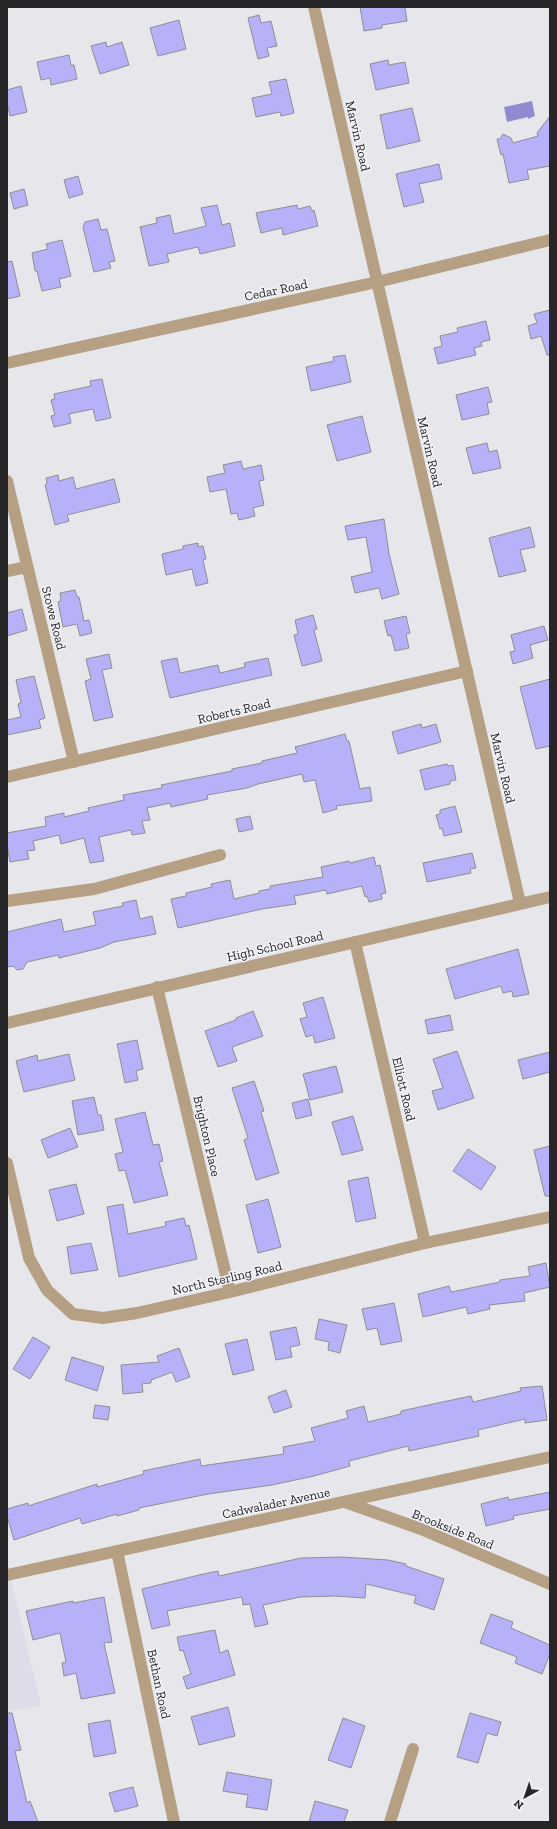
<svg xmlns="http://www.w3.org/2000/svg" width="557" height="1829" font-family="'Zilla Slab',serif">
<style>
.built{fill:#dddde9}
.water{fill:#908ad0}
.building{fill:#b7b1fa;stroke:#8e8e92}
.lines{fill:none;stroke-linecap:round;stroke-linejoin:round}
.minor{stroke:#b6a084;stroke-width:12}
.labels{text-anchor:middle;dominant-baseline:central;stroke-width:3;stroke-linejoin:round;paint-order:stroke}
.street-label{font-size:13px;fill:#262628;stroke:#f4f4f9}
</style>
<rect width="100%" height="100%" fill="#e7e7eb"/>
<path class="built" d="M7,1562L41,1705L7,1712Z"/>
<path class="water" d="M532,101L535,116L528,119V117L507,122L504,107Z"/>
<g class="building">
<path d="M360,7H405L407,21L382,25V28L364,31Z"/>
<path d="M259,15L261,23L271,21L277,46L267,48L269,56L258,59L248,18Z"/>
<path d="M179,20L186,49L158,56L150,28Z"/>
<path d="M106,42L107,47L122,42L129,65L100,74L91,46Z"/>
<path d="M69,55L71,65H74L77,79L51,85L50,78L41,80L37,62Z"/>
<path d="M388,60L389,65L405,62L409,83L376,90L370,64Z"/>
<path d="M286,79L294,113L281,116L280,112L256,117L252,98L272,94L269,82Z"/>
<path d="M21,86L27,112L10,116L7,103V90Z"/>
<path d="M412,108L420,141L387,149L380,115Z"/>
<path d="M550,116V166L527,170L529,179L509,183L503,154L501,155L497,139H500L503,134L511,138L513,143L538,136L537,133Z"/>
<path d="M439,164L442,179L419,184L424,202L404,207L396,174Z"/>
<path d="M78,176L83,194L69,198L64,180Z"/>
<path d="M24,189L28,205L14,209L10,193Z"/>
<path d="M217,205L222,225L230,223L235,246L200,254L198,247L167,254L169,262L149,266L140,227L157,223L156,218L170,215L174,234L206,226L201,208Z"/>
<path d="M297,205L298,209L310,206L312,211L314,210L318,226L283,235L282,228L261,233L256,213Z"/>
<path d="M98,219L101,230L107,229L115,261L109,262L111,268L94,272L83,227L85,222Z"/>
<path d="M62,240L71,276L59,279L61,287L42,291L37,271H35L32,253L48,249L46,244Z"/>
<path d="M12,261L20,296L7,299V262Z"/>
<path d="M550,310V355H547L541,336L531,339L528,326L537,323L534,314Z"/>
<path d="M486,321L490,340L481,342L482,346L474,348L476,355L438,364L434,348L442,346L440,336L458,332L457,328Z"/>
<path d="M345,355L351,382L311,391L306,367L334,361L333,357Z"/>
<path d="M102,379L111,418L96,421L93,409L69,414L71,423L54,427L51,416L55,415L51,400L55,399L54,394L91,386L90,381Z"/>
<path d="M488,387L492,402L487,403L489,414L462,420L456,395Z"/>
<path d="M362,416L371,452L337,461L327,425Z"/>
<path d="M487,443L489,452L497,450L501,468L473,474L466,448Z"/>
<path d="M241,461L243,469L261,465L264,480L259,481L264,505L253,508L255,516L239,520L237,513L231,514L226,489L210,492L207,477L225,473L223,465Z"/>
<path d="M58,475L59,481L73,477L76,489L114,479L120,502L67,515L69,521L55,525L45,485L47,484L46,478Z"/>
<path d="M384,519L389,554L399,594L382,599L379,588L355,593L351,577L372,572L366,537L348,540L345,526Z"/>
<path d="M530,527L535,547L520,550L526,571L499,577L489,538Z"/>
<path d="M198,543V547L203,546L206,559L203,560L208,583L196,586L192,569L166,575L162,554L183,549V546Z"/>
<path d="M75,590L77,597H79L84,621L89,620L92,633L80,636L77,624L63,627L58,602L61,601L60,593Z"/>
<path d="M22,609L27,630L7,636V613Z"/>
<path d="M313,615L317,629L314,630L322,661L302,666L294,635L298,634L295,620Z"/>
<path d="M406,616L410,633L406,634L409,648L395,651L391,635L388,636L384,621Z"/>
<path d="M544,626L548,640L530,645L533,658L513,664L510,652L515,651L511,635Z"/>
<path d="M109,654L112,668L102,670L113,717L94,721L85,681L91,679L86,659Z"/>
<path d="M177,658L180,673L218,665L220,673L245,667L244,663L268,658L272,675L170,698L161,661Z"/>
<path d="M34,676L45,718L39,720L41,728L7,735V720L21,717L18,704L21,703L16,680Z"/>
<path d="M550,679V746L536,749L520,687Z"/>
<path d="M421,724L422,728L436,724L441,742L398,754L392,732Z"/>
<path d="M345,734L347,741H349L360,789L370,787L372,801L336,806L337,809L323,813L315,780L304,782L302,774L258,784L247,788L207,795L208,799L171,807L170,803L147,808L150,820L142,821L145,833L132,835L131,830L99,837L104,861L90,863L84,838L61,844L59,835L33,841L35,850L27,851L29,859L10,862L7,845V833L46,826L45,817L64,813V817L89,811L88,808L124,800L123,795L162,788L161,785L232,771V769L262,763V761L297,753L295,747Z"/>
<path d="M447,764L448,766L453,765L456,780L450,781V784L425,790L420,770Z"/>
<path d="M455,806L462,832L444,836L442,828L440,829L436,815L440,814V810Z"/>
<path d="M250,816L253,829L239,832L236,819Z"/>
<path d="M472,853L476,868L470,869L471,873L427,882L423,863Z"/>
<path d="M374,857L376,866L380,865L386,893L381,894L382,899L369,902L367,896L365,897L362,886L327,894L326,890L294,896L296,904L262,909L178,928L171,899L186,896V893L212,887L211,884L230,880L234,899L259,893V891L270,889V886L323,877L321,867L349,861L350,863Z"/>
<path d="M136,900L140,919L152,916L156,934L114,942L100,948L59,958L58,955L27,962L23,969L17,970L13,966L7,967V932L61,919L64,932L96,925L93,912L123,906L122,903Z"/>
<path d="M518,949L529,994L513,997L512,991L503,993L501,986L455,999L446,969Z"/>
<path d="M323,997L335,1038L315,1043L313,1035L306,1037L300,1019L307,1017L303,1003Z"/>
<path d="M253,1011L263,1036L232,1047L237,1061L218,1067L205,1031L236,1020V1018Z"/>
<path d="M450,1015L453,1030L428,1034L425,1020Z"/>
<path d="M137,1040L143,1069L136,1071L138,1080L125,1083L117,1044Z"/>
<path d="M457,1051L474,1098L438,1110L432,1091L443,1088L433,1059Z"/>
<path d="M550,1052V1072L523,1079L518,1060Z"/>
<path d="M69,1054L75,1080L24,1092L16,1061L37,1055L38,1061Z"/>
<path d="M336,1066L343,1092L310,1100L303,1074Z"/>
<path d="M254,1081L264,1111L261,1112L279,1173L256,1180L244,1140L248,1138L232,1088Z"/>
<path d="M94,1097L98,1115H101L104,1130L78,1135L72,1101Z"/>
<path d="M308,1099L312,1115L296,1119L292,1103Z"/>
<path d="M145,1112L153,1145L159,1144L163,1161L159,1162L168,1195L134,1203L125,1170L119,1171L115,1154L123,1152L115,1119Z"/>
<path d="M353,1116L363,1150L342,1155L332,1122Z"/>
<path d="M70,1128L78,1147L48,1158L41,1140Z"/>
<path d="M550,1146V1196H545L534,1150Z"/>
<path d="M468,1149L496,1167L481,1190L453,1171Z"/>
<path d="M368,1177L376,1218L356,1222L348,1181Z"/>
<path d="M76,1184L84,1214L57,1221L49,1190Z"/>
<path d="M268,1199L281,1247L258,1253L246,1205Z"/>
<path d="M123,1204L128,1234L166,1226L165,1222L184,1218L186,1226L189,1225L197,1259L119,1277L107,1207Z"/>
<path d="M91,1243L98,1270L71,1274L67,1247Z"/>
<path d="M546,1263L550,1287L524,1293L525,1301L489,1305L490,1309L468,1314L466,1307L423,1317L418,1294L449,1286L451,1292L500,1282V1280L530,1276L528,1267Z"/>
<path d="M394,1303L402,1341L381,1345L377,1328L367,1330L362,1309Z"/>
<path d="M319,1319L347,1325L340,1353L328,1350L329,1342L315,1339Z"/>
<path d="M296,1327L300,1345L290,1347L292,1357L276,1360L270,1332Z"/>
<path d="M33,1337L50,1347L30,1379L13,1369Z"/>
<path d="M247,1339L254,1370L233,1375L225,1344Z"/>
<path d="M179,1348L190,1377L176,1382L172,1372L151,1380V1383L142,1384L143,1392L123,1394L121,1365L159,1362L157,1356Z"/>
<path d="M72,1357L104,1367L97,1391L65,1380Z"/>
<path d="M542,1386L547,1420L525,1423V1419L478,1430L479,1436L409,1451L408,1446L349,1461L350,1466L314,1476L272,1485L208,1494L139,1508V1510L117,1516V1514L82,1524L80,1518L14,1540L7,1516V1509L28,1503V1506L97,1484V1487L144,1474L143,1471L200,1459L201,1466L284,1454L283,1447L315,1441L311,1428L348,1418L346,1411L364,1406L368,1422L401,1414V1411L447,1401L471,1396L473,1402L521,1391L520,1388Z"/>
<path d="M286,1390L292,1407L274,1413L268,1397Z"/>
<path d="M95,1405L110,1407L108,1420L93,1418Z"/>
<path d="M550,1492V1509L513,1516L514,1519L486,1526L481,1504L508,1497L509,1500Z"/>
<path d="M342,1557L388,1560L406,1564V1566L444,1579L434,1610L414,1603L416,1596L366,1584L365,1598L335,1596L300,1597L263,1605L268,1624L255,1627L250,1604L243,1605L242,1597L167,1611L170,1625L152,1629L142,1589L199,1575L218,1571L219,1576L301,1558Z"/>
<path d="M104,1597L112,1642L104,1643L115,1693L81,1699L76,1673L64,1676L62,1663L66,1662L60,1633L33,1640L26,1611L73,1601V1603Z"/>
<path d="M491,1614L513,1622L511,1628L550,1645V1654L542,1674L515,1663L517,1657L480,1643Z"/>
<path d="M215,1630L220,1653L228,1650L235,1675L187,1689L183,1677L191,1674L183,1650L180,1651L177,1637Z"/>
<path d="M228,1707L235,1736L199,1745L191,1717Z"/>
<path d="M7,1713H12L21,1750L15,1751L27,1803L30,1801L38,1822H7Z"/>
<path d="M470,1713L501,1722L497,1736L487,1733L478,1763L457,1757Z"/>
<path d="M343,1718L365,1726L351,1768L328,1760Z"/>
<path d="M110,1720L116,1753L94,1757L88,1724Z"/>
<path d="M227,1772L272,1780L267,1810L246,1807L248,1795L223,1791Z"/>
<path d="M133,1787L138,1806L115,1812L109,1793Z"/>
<path d="M315,1801L348,1810L344,1822H309Z"/>
</g>
<g class="lines">
<g class="minor">
<path d="M314,7L520,903"/>
<path d="M7,363L377,282L550,240"/>
<path d="M7,481L74,762"/>
<path d="M7,571L27,567"/>
<path d="M7,777L467,671"/>
<path d="M7,901L94,889L220,855"/>
<path d="M355,942L425,1243"/>
<path d="M157,987L230,1292"/>
<path d="M7,1023L550,897"/>
<path d="M7,1163L29,1258L47,1290L73,1314L103,1318L137,1313L230,1292L425,1243L550,1217"/>
<path d="M345,1502L421,1529L550,1584"/>
<path d="M117,1551L174,1822"/>
<path d="M7,1575L550,1457"/>
<path d="M390,1822L413,1749"/>
</g>
</g>
<g class="labels">
<g class="street-label">
<text transform="translate(358 136) rotate(77)">Marvin Road</text>
<text transform="translate(276 290) rotate(-12)">Cedar Road</text>
<text transform="translate(430 452) rotate(77)">Marvin Road</text>
<text transform="translate(54 618) rotate(76)">Stowe Road</text>
<text transform="translate(234 711) rotate(-13)">Roberts Road</text>
<text transform="translate(503 768) rotate(77)">Marvin Road</text>
<text transform="translate(275 946) rotate(-13)">High School Road</text>
<text transform="translate(404 1089) rotate(77)">Elliott Road</text>
<text transform="translate(207 1136) rotate(77)">Brighton Place</text>
<text transform="translate(227 1278) rotate(-13)">North Sterling Road</text>
<text transform="translate(276 1503) rotate(-12)">Cadwalader Avenue</text>
<text transform="translate(453 1529) rotate(22)">Brookside Road</text>
<text transform="translate(159 1684) rotate(78)">Bethan Road</text>
</g>
</g>
<rect width="557" height="1829" fill="none" stroke="#262628" stroke-width="16"/>
<g transform="translate(525 1797) rotate(220)" stroke="#f4f4f9" stroke-width="3" paint-order="stroke">
<path d="M0-3L7 15L0 10L-7 15Z" fill="#262628"/>
<text y="-6" font-size="11" font-weight="bold" text-anchor="middle" fill="#262628">N</text>
</g>
</svg>
